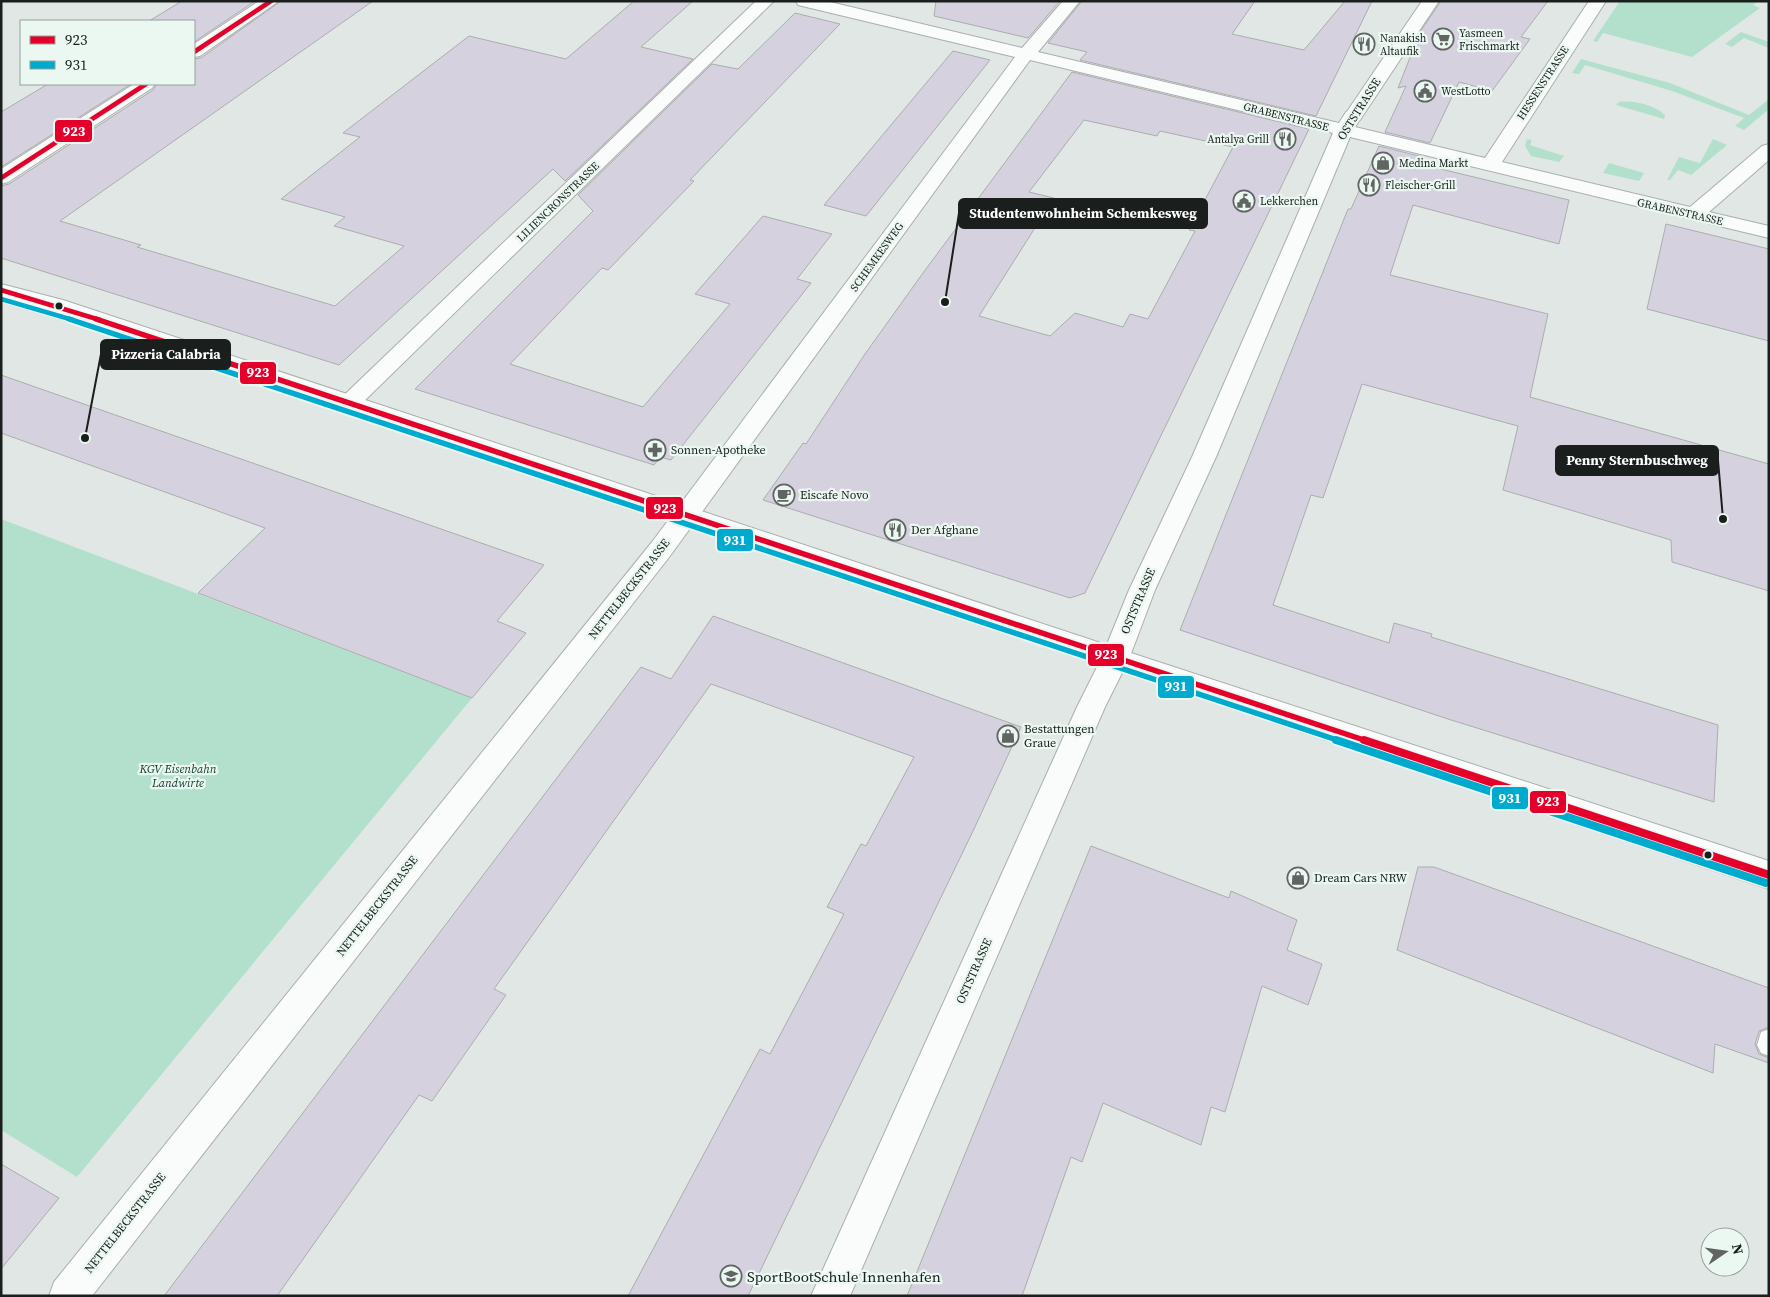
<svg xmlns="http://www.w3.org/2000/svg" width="1770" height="1297" font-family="'Source Serif 4',serif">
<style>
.green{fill:#b3e0cd}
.building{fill:#d5d1df;stroke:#abadad;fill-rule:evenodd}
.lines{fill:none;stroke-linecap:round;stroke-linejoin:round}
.service-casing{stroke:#aaafac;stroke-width:2}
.pedestrian-casing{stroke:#aaafac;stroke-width:2}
.minor-casing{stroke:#aaafac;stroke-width:2}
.tertiary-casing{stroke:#aaafac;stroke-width:2}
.secondary-casing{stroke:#aaafac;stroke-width:2}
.service{fill:#fafbfb;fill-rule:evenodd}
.pedestrian{fill:#fafbfb;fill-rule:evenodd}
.minor{fill:#fafbfb;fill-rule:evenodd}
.tertiary{fill:#fafbfb;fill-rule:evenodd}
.secondary{fill:#fafbfb;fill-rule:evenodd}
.bus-1-far2-casing{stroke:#ebf7f1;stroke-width:7}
.bus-1-far1-casing{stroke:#ebf7f1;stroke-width:9}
.bus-1-casing{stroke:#ebf7f1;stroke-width:11}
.bus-2-far2-casing{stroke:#ebf7f1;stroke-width:7}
.bus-2-far1-casing{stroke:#ebf7f1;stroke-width:9}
.bus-2-casing{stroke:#ebf7f1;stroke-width:11}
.bus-1-far2{stroke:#e4002b;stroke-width:4.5}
.bus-1-far1{stroke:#e4002b;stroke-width:5.5}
.bus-1{stroke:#e4002b;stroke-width:8}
.bus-2-far2{stroke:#00a9ce;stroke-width:4.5}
.bus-2-far1{stroke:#00a9ce;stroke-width:5.5}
.bus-2{stroke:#00a9ce;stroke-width:8}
.bus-dot{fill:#1a1e1c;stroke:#ebf7f1;stroke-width:2}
.labels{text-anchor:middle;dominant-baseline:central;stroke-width:4.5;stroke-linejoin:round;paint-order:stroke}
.far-poi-label{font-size:11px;fill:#1a1e1c;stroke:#ebf7f1;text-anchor:start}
.far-street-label{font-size:11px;fill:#1a1e1c;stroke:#ebf7f1}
.street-label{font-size:12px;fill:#1a1e1c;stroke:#ebf7f1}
.poi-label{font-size:12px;fill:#1a1e1c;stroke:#ebf7f1;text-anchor:start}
.park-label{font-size:12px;font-style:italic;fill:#0c3d2d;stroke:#ebf7f1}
.near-poi-label{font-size:15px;fill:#1a1e1c;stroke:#ebf7f1;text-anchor:start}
.leader{fill:none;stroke:#1a1e1c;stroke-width:2}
.callout-dot{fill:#1a1e1c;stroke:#ebf7f1;stroke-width:2}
.callout{fill:#1a1e1c;stroke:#1a1e1c;stroke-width:2}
.callout-label{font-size:14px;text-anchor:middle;font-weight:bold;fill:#fff}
.line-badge{stroke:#ebf7f1;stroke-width:2}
.badge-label{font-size:14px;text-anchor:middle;font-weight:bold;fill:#fff}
</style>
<rect width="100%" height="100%" fill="#e1e7e4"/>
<g class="green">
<path d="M1620,1H1758L1753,5L1760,8L1692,57L1603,33L1597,42L1593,41Z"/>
<path d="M1741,32L1769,42V48L1744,38L1732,47L1725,44Z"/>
<path d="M1581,59L1670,83L1749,115L1769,99V109L1744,130L1735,126L1744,118L1672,91L1585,65L1579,74L1572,73Z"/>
<path d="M1619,102C1632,100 1657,105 1665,116L1664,119L1616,105Z"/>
<path d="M1527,139L1532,140L1530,145L1564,156L1559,162L1531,156L1525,146Z"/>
<path d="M1713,139L1727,145L1691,175L1678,170L1670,180H1667L1679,157L1700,163Z"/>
<path d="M1609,163L1644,173L1639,181L1603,173Z"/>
<path d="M1,519L472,698L77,1177L1,1130Z"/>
</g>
<g class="building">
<path d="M182,1H255L194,42V21H149Z"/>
<path d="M281,1H373L60,221L141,245L137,247L335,306L404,246L334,226L345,217L281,199L360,137L343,133L469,36L566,59L634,1H693L641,47L693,59L565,181L553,169L339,365L1,258V186L9,184L153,90L157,84H194V59L201,58Z"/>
<path d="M936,1H1060L1028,38L934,16Z"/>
<path d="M1082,1H1255L1232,34L1304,50L1345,1H1372L1316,116L1080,60L1087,52L1048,43Z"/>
<path d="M1441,1H1548L1521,37L1530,39L1492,91L1459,82L1430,143L1385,132L1406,86L1398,88L1420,32Z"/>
<path d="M795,13L840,24L690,180L694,181L608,270L602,268L510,364L643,407L730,304L695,294L763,216L832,234L797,279L811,283L671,460L660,457L654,465L415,389L593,211L578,195L712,64L738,69Z"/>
<path d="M953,51L990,60L866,216L824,205Z"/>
<path d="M1072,72L1309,129L1085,593L1070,598L763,500L803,443L806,444L865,354L923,273ZM1084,120L1157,136L1160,131L1233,147L1189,230L1195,231L1148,319L1130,314L1123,327L1075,313L1050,336L979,316L1054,198L1029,192Z"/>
<path d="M48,84H131L1,167V112Z"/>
<path d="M1379,146L1423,157L1420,164L1569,200L1559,244L1413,205L1390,275L1548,314L1530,397L1769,464V591L1672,562L1671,540L1503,490L1518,426L1362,384L1323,498L1311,495L1273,605L1389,643L1394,623L1432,634L1431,637L1718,725L1714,802L1448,719L1180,630L1348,209H1351Z"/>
<path d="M1666,224L1769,249V341L1647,309Z"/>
<path d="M1,375L544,565L497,621L526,633L472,698L198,593L265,528L1,433Z"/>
<path d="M713,616L1021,727L974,829L748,1296H628L760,1049L770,1054L844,914L827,907L861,844L866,846L914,757L711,684L494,989L506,995L432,1101L419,1095L277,1296H164L641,667L671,679Z"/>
<path d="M1091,846L1229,898L1231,891L1297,920L1287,950L1322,964L1308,1005L1262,986L1225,1112L1211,1107L1201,1145L1103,1103L1082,1162L1071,1157L1022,1296H907Z"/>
<path d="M1418,867H1434L1769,988V1027L1759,1031L1755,1044L1759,1054L1769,1058V1063L1715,1044L1713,1073L1397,950Z"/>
<path d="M1,1164L59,1198L1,1269Z"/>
</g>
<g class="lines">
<g class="service-casing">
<path id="service" d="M1769,1029V1056L1761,1053L1757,1045L1761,1032Z"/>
</g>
<g class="pedestrian-casing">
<path id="pedestrian" d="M1422,1H1439L1360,120L1353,122L1346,120L1344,116Z"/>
</g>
<g class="minor-casing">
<g id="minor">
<path d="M756,1H774L357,408L349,411L341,408L337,403L341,398Z"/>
<path d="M796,1H826L1022,48L1063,1H1080L1038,52L1339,123L1346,112L1353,110L1360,112L1362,116L1355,127L1485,158L1589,1H1606L1502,162L1690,207L1762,146L1769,144V160L1709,212L1769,226V238L1350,137L1216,457L1155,590L1129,659L1105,707L850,1296H811L1077,707L1101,659L1129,590L1192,457L1333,133L1030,60L670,556L92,1296H49L54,1282L652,542L1015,57L798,5Z"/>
</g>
</g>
<g class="tertiary-casing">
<g id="tertiary">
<path d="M259,1H279L200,56L194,57V44Z"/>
<path d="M134,84H155L152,88L8,182L1,184V169Z"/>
</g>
</g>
<g class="secondary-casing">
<path id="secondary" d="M1,284L63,300L1125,651L1769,861V889L47,310L1,297Z"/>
</g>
<use href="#service" class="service"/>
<use href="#pedestrian" class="pedestrian"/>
<use href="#minor" class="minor"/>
<use href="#tertiary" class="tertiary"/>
<use href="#secondary" class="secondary"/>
<g class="bus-1-far2-casing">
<g id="bus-1-far2">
<path d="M194,52L271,1"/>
<path d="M1,178L146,84"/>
<path d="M1,290L100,320"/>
</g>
</g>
<g class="bus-1-far1-casing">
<path id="bus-1-far1" d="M96,319L1367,741"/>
</g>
<g class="bus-1-casing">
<path id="bus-1" d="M1364,740L1769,875"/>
</g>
<g class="bus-2-far2-casing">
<path id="bus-2-far2" d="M1,299L73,320"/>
</g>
<g class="bus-2-far1-casing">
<path id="bus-2-far1" d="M69,319L1340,741"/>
</g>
<g class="bus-2-casing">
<path id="bus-2" d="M1336,740L1766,883"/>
</g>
<use href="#bus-1-far2" class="bus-1-far2"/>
<use href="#bus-1-far1" class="bus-1-far1"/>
<use href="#bus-1" class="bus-1"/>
<use href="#bus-2-far2" class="bus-2-far2"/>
<use href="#bus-2-far1" class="bus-2-far1"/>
<use href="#bus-2" class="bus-2"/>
</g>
<defs>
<g id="supermarket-ring" transform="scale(1.125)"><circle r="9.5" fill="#ebf7f1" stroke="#606462" stroke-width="1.5"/><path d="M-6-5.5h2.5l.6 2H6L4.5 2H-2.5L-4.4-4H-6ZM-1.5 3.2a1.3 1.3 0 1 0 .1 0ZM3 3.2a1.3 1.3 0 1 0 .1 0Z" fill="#606462"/></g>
<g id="restaurant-ring" transform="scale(1.125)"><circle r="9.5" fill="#ebf7f1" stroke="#606462" stroke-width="1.5"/><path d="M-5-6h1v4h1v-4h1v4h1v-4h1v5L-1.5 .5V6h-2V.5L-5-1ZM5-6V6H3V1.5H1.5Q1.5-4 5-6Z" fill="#606462"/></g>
<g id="civic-ring" transform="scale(1.125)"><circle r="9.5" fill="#ebf7f1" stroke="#606462" stroke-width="1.5"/><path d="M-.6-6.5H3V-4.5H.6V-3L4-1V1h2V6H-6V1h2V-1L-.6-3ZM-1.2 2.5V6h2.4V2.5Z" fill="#606462"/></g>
<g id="shop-ring" transform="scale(1.125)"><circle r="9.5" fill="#ebf7f1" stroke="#606462" stroke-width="1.5"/><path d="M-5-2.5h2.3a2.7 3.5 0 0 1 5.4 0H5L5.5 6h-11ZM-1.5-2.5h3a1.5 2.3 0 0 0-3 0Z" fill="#606462"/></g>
<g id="pharmacy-ring" transform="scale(1.125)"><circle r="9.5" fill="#ebf7f1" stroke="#606462" stroke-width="1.5"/><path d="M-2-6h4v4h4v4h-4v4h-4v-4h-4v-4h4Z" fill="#606462"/></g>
<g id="cafe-ring" transform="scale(1.125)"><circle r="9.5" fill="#ebf7f1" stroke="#606462" stroke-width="1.5"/><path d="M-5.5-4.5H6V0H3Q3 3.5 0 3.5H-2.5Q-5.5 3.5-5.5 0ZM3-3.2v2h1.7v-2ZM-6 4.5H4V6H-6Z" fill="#606462"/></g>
<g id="school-ring" transform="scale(1.125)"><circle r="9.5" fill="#ebf7f1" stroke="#606462" stroke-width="1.5"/><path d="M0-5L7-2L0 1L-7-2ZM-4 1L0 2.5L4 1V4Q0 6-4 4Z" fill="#606462"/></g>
</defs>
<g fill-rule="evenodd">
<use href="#supermarket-ring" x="1443" y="39"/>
<use href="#restaurant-ring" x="1364" y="44"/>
<use href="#civic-ring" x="1425" y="91"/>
<use href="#restaurant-ring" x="1285" y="139"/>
<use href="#shop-ring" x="1383" y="163"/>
<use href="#restaurant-ring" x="1369" y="185"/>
<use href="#civic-ring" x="1244" y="201"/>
<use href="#pharmacy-ring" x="655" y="450"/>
<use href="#cafe-ring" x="784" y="495"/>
<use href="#restaurant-ring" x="895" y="530"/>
<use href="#shop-ring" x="1008" y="736"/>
<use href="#shop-ring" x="1298" y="878"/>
<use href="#school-ring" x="731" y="1276"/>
</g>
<g class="bus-dot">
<circle cx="59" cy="306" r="4.5"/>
<circle cx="1708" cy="855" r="4.5"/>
</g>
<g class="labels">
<g class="far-poi-label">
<text x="1459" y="33">Yasmeen<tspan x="1459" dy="13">Frischmarkt</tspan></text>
<text x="1380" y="38">Nanakish<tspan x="1380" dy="13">Altaufik</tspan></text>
<text x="1441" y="91">WestLotto</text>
<text x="1269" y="139" text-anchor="end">Antalya Grill</text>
<text x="1399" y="163">Medina Markt</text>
<text x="1385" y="185">Fleischer-Grill</text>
<text x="1260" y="201">Lekkerchen</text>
</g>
<g class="far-street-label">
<text transform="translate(1543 83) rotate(-57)">HESSENSTRASSE</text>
<text transform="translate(1286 117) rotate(14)">GRABENSTRASSE</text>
<text transform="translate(558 202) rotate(-44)">LILIENCRONSTRASSE</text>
<text transform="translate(1680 212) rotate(13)">GRABENSTRASSE</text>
<text transform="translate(877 257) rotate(-54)">SCHEMKESWEG</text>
</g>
<g class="street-label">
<text transform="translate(1359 109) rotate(-58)">OSTSTRASSE</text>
<text transform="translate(629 589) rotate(-52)">NETTELBECKSTRASSE</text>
<text transform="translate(1138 601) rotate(-67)">OSTSTRASSE</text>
<text transform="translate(377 906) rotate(-52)">NETTELBECKSTRASSE</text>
<text transform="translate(974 971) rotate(-66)">OSTSTRASSE</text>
<text transform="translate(125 1223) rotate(-52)">NETTELBECKSTRASSE</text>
</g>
<g class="poi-label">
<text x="671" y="450">Sonnen-Apotheke</text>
<text x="800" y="495">Eiscafe Novo</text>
<text x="911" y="530">Der Afghane</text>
<text x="1024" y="729">Bestattungen<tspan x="1024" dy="14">Graue</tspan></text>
<text x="1314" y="878">Dream Cars NRW</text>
</g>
<g class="park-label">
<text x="178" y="769">KGV Eisenbahn<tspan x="178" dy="14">Landwirte</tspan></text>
</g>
<g class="near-poi-label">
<text x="747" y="1276">SportBootSchule Innenhafen</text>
</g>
</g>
<path class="leader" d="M945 302L959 213M85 438L101 354M1723 519L1718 460"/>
<g class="callout-dot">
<circle cx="945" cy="302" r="5"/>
<circle cx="85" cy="438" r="5"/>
<circle cx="1723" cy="519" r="5"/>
</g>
<g class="callout">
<rect x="959" y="199" width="248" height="29" rx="5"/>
<rect x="101" y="340" width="129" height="29" rx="5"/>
<rect x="1556" y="446" width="162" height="29" rx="5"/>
</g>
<g class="callout-label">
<text x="1083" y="218">Studentenwohnheim Schemkesweg</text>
<text x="166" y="359">Pizzeria Calabria</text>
<text x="1637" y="465">Penny Sternbuschweg</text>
</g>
<g class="line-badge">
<rect x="54" y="119" width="39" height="24" rx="5" fill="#e4002b"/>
<rect x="239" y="361" width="38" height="24" rx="5" fill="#e4002b"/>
<rect x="645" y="496" width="39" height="24" rx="5" fill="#e4002b"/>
<rect x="716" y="528" width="38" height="24" rx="5" fill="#00a9ce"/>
<rect x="1087" y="643" width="38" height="24" rx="5" fill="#e4002b"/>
<rect x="1157" y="675" width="38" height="24" rx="5" fill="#00a9ce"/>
<rect x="1491" y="786" width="38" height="24" rx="5" fill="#00a9ce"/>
<rect x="1529" y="790" width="38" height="24" rx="5" fill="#e4002b"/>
</g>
<g class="badge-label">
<text x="74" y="136">923</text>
<text x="258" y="377">923</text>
<text x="665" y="513">923</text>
<text x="735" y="545">931</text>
<text x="1106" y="659">923</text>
<text x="1176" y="691">931</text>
<text x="1510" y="803">931</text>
<text x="1548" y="806">923</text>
</g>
<rect width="1770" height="1297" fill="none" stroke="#1a1e1c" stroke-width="5"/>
<rect x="20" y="20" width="175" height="65" fill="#ebf7f1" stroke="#97a09c"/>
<rect x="30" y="36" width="25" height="8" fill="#e4002b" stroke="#97a09c"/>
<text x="65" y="45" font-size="15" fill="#1a1e1c">923</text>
<rect x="30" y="61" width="25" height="8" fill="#00a9ce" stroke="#97a09c"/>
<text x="65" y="70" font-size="15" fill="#1a1e1c">931</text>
<g transform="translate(1725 1252) rotate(77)"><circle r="24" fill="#ebf7f1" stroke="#97a09c"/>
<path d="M0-4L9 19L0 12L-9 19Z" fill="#606462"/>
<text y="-8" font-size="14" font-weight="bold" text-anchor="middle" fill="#1a1e1c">N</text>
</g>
</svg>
